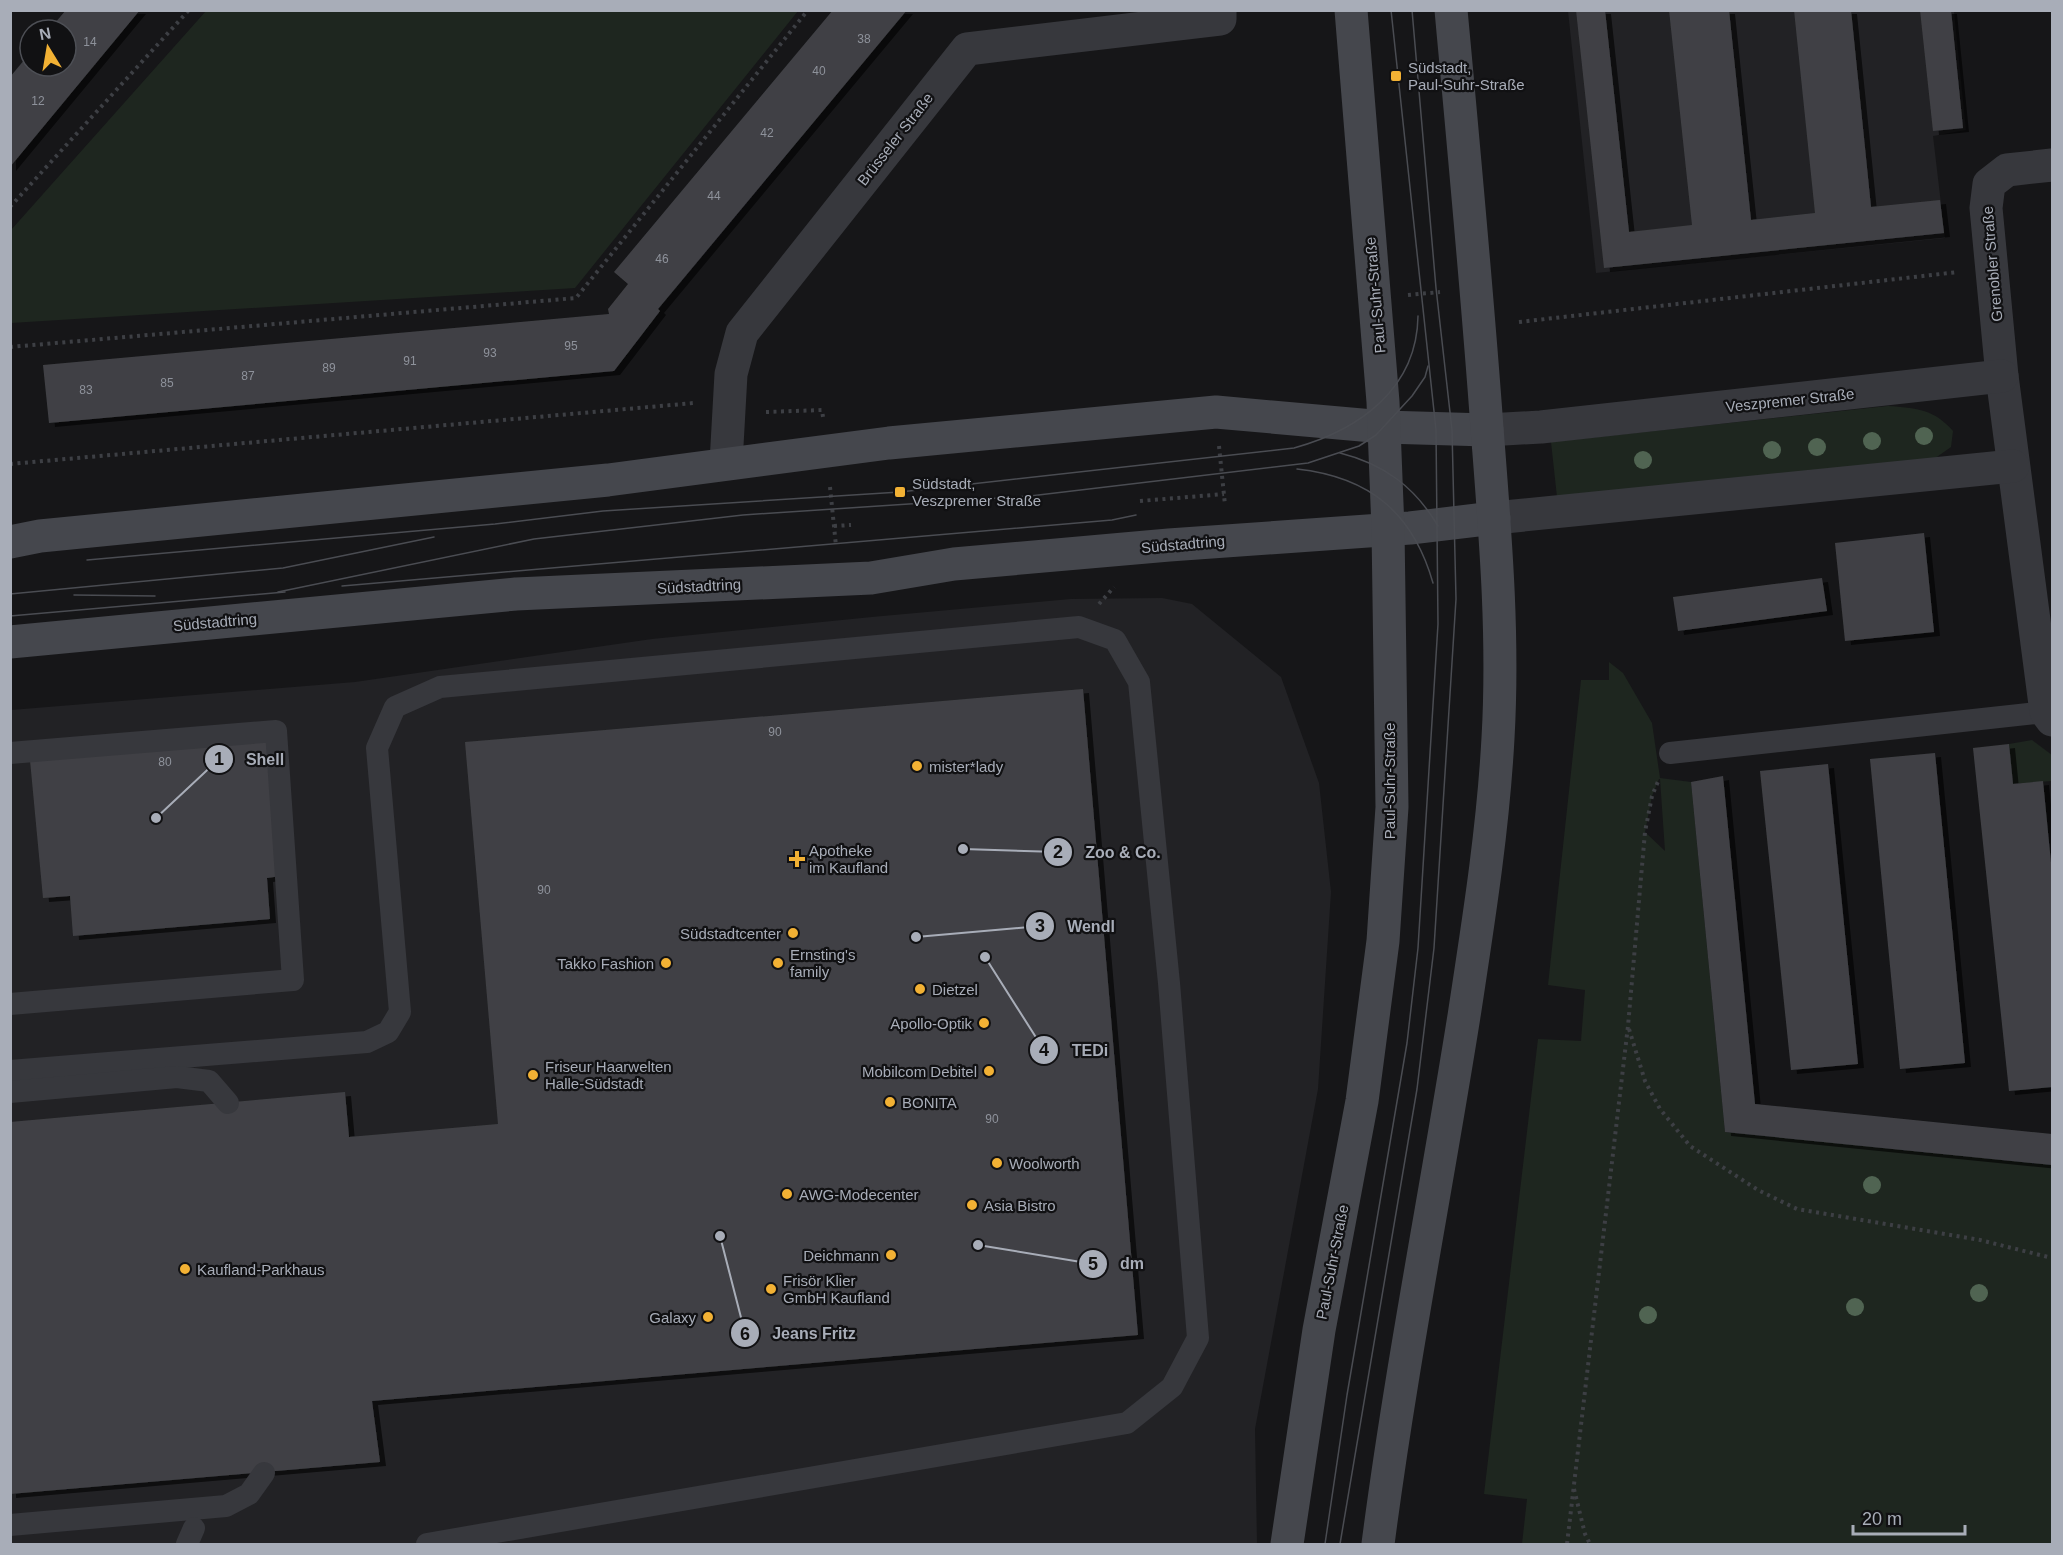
<svg xmlns="http://www.w3.org/2000/svg" width="2063" height="1555" font-family="Arial,sans-serif">
<style>
.built{fill:#222225}
.green{fill:#1e261f;fill-rule:evenodd}
.building{fill:#404145;filter:url(#shadow)}
.lines{fill:none;stroke-linecap:round;stroke-linejoin:round}
.path{stroke:#3d3f44;stroke-width:4;stroke-dasharray:3 4.5;stroke-linecap:butt}
.lane{stroke:#37383d;stroke-width:22}
.street{stroke:#37383d;stroke-width:33}
.secondary{stroke:#45474d;stroke-width:33}
.tram{stroke:#4a4c52;stroke-width:1.5}
.tree{fill:#506452}
.poi-dot{fill:#f2b134;stroke:#111113;stroke-width:2}
.labels{text-anchor:middle;dominant-baseline:central;stroke-width:4.5;stroke-linejoin:round;paint-order:stroke}
.number-label{font-size:12px;fill:#8e929b}
.poi-label{font-size:15px;fill:#a8adb8;stroke:#111113;text-anchor:start}
.street-label{font-size:15px;fill:#a8adb8;stroke:#111113}
.leader{fill:none;stroke:#a8adb8;stroke-width:2}
.callout-dot{fill:#a8adb8;stroke:#111113;stroke-width:2}
.mark-label{font-size:18px;text-anchor:middle;font-weight:bold;fill:#111}
.callout-label{font-size:16px;text-anchor:middle;font-weight:bold;fill:#a8adb8;stroke:#111113;stroke-width:4.5;stroke-linejoin:round;paint-order:stroke}
</style>
<defs>
<filter id="shadow"><feDropShadow dx="6" dy="4" stdDeviation="0" flood-color="#0009"/></filter>
</defs>
<rect width="100%" height="100%" fill="#161618"/>
<g class="built">
<path d="M1568,11H1954L1966,130L1933,136L1945,238L1596,273Z"/>
<path d="M1162,598L1192,604L1281,677L1319,783L1331,892L1318,1089L1255,1429L1257,1544H11V710L355,682L652,639L872,617L1071,599Z"/>
</g>
<g class="green">
<path d="M206,11V10L798,11L575,288L11,323V230Z"/>
<path d="M1888,406C1916,408 1934,409 1953,431L1951,447L1934,459L1557,497L1551,442Z"/>
<path d="M1609,662L1623,673L1652,723L1660,778L1691,782L1725,1132L2052,1165V1544H1522L1527,1499L1484,1494L1538,1039L1581,1041L1585,990L1548,985L1581,680H1609ZM1659,779H1660L1665,851L1645,832L1652,796Z"/>
<path d="M2032,740L2052,755V781L2013,784L2009,744Z"/>
</g>
<g class="building">
<path d="M66,10H140L10,167V77L30,53V66H66V30H49Z"/>
<path d="M833,10H907L658,309L660,311L614,371L49,423L43,365L609,314L608,309L628,284L614,272Z"/>
<path d="M1576,10H1605L1629,232L1692,225L1669,10H1729L1751,220L1815,213L1794,10H1851L1871,207L1940,200L1944,233L1604,268Z"/>
<path d="M1920,10H1951L1963,128L1933,131Z"/>
<path d="M1924,533L1934,632L1845,641L1835,543Z"/>
<path d="M1822,578L1827,611L1678,631L1673,597Z"/>
<path d="M1083,689L1138,1335L372,1401L380,1462L10,1494V1122L345,1092L349,1137L498,1124L465,742Z"/>
<path d="M269,739L281,876L267,878L270,919L73,936L70,896L43,898L30,760Z"/>
<path d="M2009,744L2013,784L2043,781L2052,873V1087L2009,1091L1973,748Z"/>
<path d="M1935,753L1965,1063L1900,1069L1870,759Z"/>
<path d="M1828,764L1858,1064L1791,1070L1760,771Z"/>
<path d="M1723,776L1755,1104L2052,1134V1165L1725,1132L1691,782Z"/>
</g>
<g class="lines">
<g class="path">
<path d="M10,207L189,10"/>
<path d="M1408,295L1440,292"/>
<path d="M1519,322L1958,272"/>
<path d="M10,347L576,298L808,10"/>
<path d="M766,412L822,410L823,417"/>
<path d="M1219,446L1225,505"/>
<path d="M10,464L694,403"/>
<path d="M830,487L836,546"/>
<path d="M1140,501L1224,494"/>
<path d="M834,526L851,525"/>
<path d="M1099,604L1114,587"/>
<path d="M1629,1029L1645,1081L1660,1109L1690,1146L1758,1190L1797,1209L1980,1240L2052,1258"/>
<path d="M1574,1489L1585,1534L1590,1544"/>
<path d="M1567,1544L1628,1026L1645,832L1652,796L1659,779"/>
</g>
<g class="lane">
<path d="M10,753L276,731L293,980L10,1004"/>
<path d="M1670,753L2046,712"/>
<path d="M10,1071L367,1042L388,1032L400,1012L377,748L395,707L440,687L1079,627L1115,640L1139,682L1169,983L1198,1338L1172,1387L1127,1423L427,1544"/>
<path d="M10,1092L177,1077L209,1081L228,1103"/>
<path d="M10,1525L226,1506L249,1494L264,1473"/>
<path d="M187,1544L194,1528"/>
</g>
<g class="street">
<path d="M2052,165L2007,170L1989,184L1986,208L2002,376L2046,712L2052,720"/>
<path d="M1487,430L1541,427L2002,376"/>
<path d="M726,463L731,374L742,333L967,49L1220,19V10"/>
<path d="M1494,518L2013,466"/>
</g>
<g class="secondary">
<path d="M10,542L40,536L608,480L889,443L1216,412L1384,427L1487,430"/>
<path d="M10,642L516,594L871,578L954,564L1169,545L1410,528L1494,518"/>
<path d="M1287,1544L1319,1330L1362,1101L1383,941L1392,807L1388,529L1383,402L1351,10"/>
<path d="M1378,1544C1401,1367 1436,1192 1464,1016C1478,924 1493,831 1498,738C1504,634 1495,532 1487,428C1477,289 1464,150 1451,10"/>
</g>
<g class="tram">
<path d="M1340,453C1384,464 1415,487 1438,526"/>
<path d="M1297,469C1370,477 1413,513 1433,583"/>
<path d="M87,560L495,524L603,511L900,492L1294,448C1359,430 1417,389 1418,316"/>
<path d="M342,586L1112,520L1136,515"/>
<path d="M278,592L534,539L743,515L1030,496L1308,463L1359,446L1376,435L1412,396L1425,377L1428,366"/>
<path d="M10,594L283,568L434,537"/>
<path d="M74,595L155,596"/>
<path d="M10,616L285,592"/>
<path d="M1325,1544L1347,1395L1407,1043L1418,948L1438,624L1436,430L1391,10"/>
<path d="M1340,1544L1417,1089L1434,948L1456,599L1452,430L1436,288L1412,10"/>
</g>
</g>
<g class="tree">
<circle cx="1924" cy="436" r="9"/>
<circle cx="1872" cy="441" r="9"/>
<circle cx="1817" cy="447" r="9"/>
<circle cx="1772" cy="450" r="9"/>
<circle cx="1643" cy="460" r="9"/>
<circle cx="1872" cy="1185" r="9"/>
<circle cx="1979" cy="1293" r="9"/>
<circle cx="1855" cy="1307" r="9"/>
<circle cx="1648" cy="1315" r="9"/>
</g>
<g class="poi-dot">
<rect x="1390" y="70" width="12" height="12" rx="3"/>
<rect x="894" y="486" width="12" height="12" rx="3"/>
<circle cx="917" cy="766" r="6"/>
<path d="M794 850h6v6h6v6h-6v6h-6v-6h-6v-6h6z"/>
<circle cx="793" cy="933" r="6"/>
<circle cx="666" cy="963" r="6"/>
<circle cx="778" cy="963" r="6"/>
<circle cx="920" cy="989" r="6"/>
<circle cx="984" cy="1023" r="6"/>
<circle cx="989" cy="1071" r="6"/>
<circle cx="533" cy="1075" r="6"/>
<circle cx="890" cy="1102" r="6"/>
<circle cx="997" cy="1163" r="6"/>
<circle cx="787" cy="1194" r="6"/>
<circle cx="972" cy="1205" r="6"/>
<circle cx="891" cy="1255" r="6"/>
<circle cx="185" cy="1269" r="6"/>
<circle cx="771" cy="1289" r="6"/>
<circle cx="708" cy="1317" r="6"/>
</g>
<g class="labels">
<g class="number-label">
<text x="864" y="39">38</text>
<text x="90" y="42">14</text>
<text x="819" y="71">40</text>
<text x="38" y="101">12</text>
<text x="767" y="133">42</text>
<text x="714" y="196">44</text>
<text x="662" y="259">46</text>
<text x="571" y="346">95</text>
<text x="490" y="353">93</text>
<text x="410" y="361">91</text>
<text x="329" y="368">89</text>
<text x="248" y="376">87</text>
<text x="167" y="383">85</text>
<text x="86" y="390">83</text>
<text x="775" y="732">90</text>
<text x="165" y="762">80</text>
<text x="544" y="890">90</text>
<text x="992" y="1119">90</text>
</g>
<g class="poi-label">
<text x="1408" y="67">Südstadt,<tspan x="1408" dy="17">Paul-Suhr-Straße</tspan></text>
<text x="912" y="483">Südstadt,<tspan x="912" dy="17">Veszpremer Straße</tspan></text>
<text x="929" y="766">mister*lady</text>
<text x="809" y="850">Apotheke<tspan x="809" dy="17">im Kaufland</tspan></text>
<text x="781" y="933" text-anchor="end">Südstadtcenter</text>
<text x="790" y="954">Ernsting's<tspan x="790" dy="17">family</tspan></text>
<text x="654" y="963" text-anchor="end">Takko Fashion</text>
<text x="932" y="989">Dietzel</text>
<text x="972" y="1023" text-anchor="end">Apollo-Optik</text>
<text x="545" y="1066">Friseur Haarwelten<tspan x="545" dy="17">Halle-Südstadt</tspan></text>
<text x="977" y="1071" text-anchor="end">Mobilcom Debitel</text>
<text x="902" y="1102">BONITA</text>
<text x="1009" y="1163">Woolworth</text>
<text x="799" y="1194">AWG-Modecenter</text>
<text x="984" y="1205">Asia Bistro</text>
<text x="879" y="1255" text-anchor="end">Deichmann</text>
<text x="197" y="1269">Kaufland-Parkhaus</text>
<text x="783" y="1280">Frisör Klier<tspan x="783" dy="17">GmbH Kaufland</tspan></text>
<text x="696" y="1317" text-anchor="end">Galaxy</text>
</g>
<g class="street-label">
<text transform="translate(895 139) rotate(-52)">Brüsseler Straße</text>
<text transform="translate(1992 264) rotate(-95)">Grenobler Straße</text>
<text transform="translate(1375 295) rotate(-95)">Paul-Suhr-Straße</text>
<text transform="translate(1790 400) rotate(-6)">Veszpremer Straße</text>
<text transform="translate(1183 544) rotate(-5)">Südstadtring</text>
<text transform="translate(699 586) rotate(-3)">Südstadtring</text>
<text transform="translate(215 622) rotate(-5)">Südstadtring</text>
<text transform="translate(1389 781) rotate(-90)">Paul-Suhr-Straße</text>
<text transform="translate(1332 1262) rotate(-79)">Paul-Suhr-Straße</text>
</g>
</g>
<path class="leader" d="M156 818L219 759M963 849L1058 852M916 937L1040 926M985 957L1044 1050M978 1245L1093 1264M720 1236L745 1333"/>
<g class="callout-dot">
<circle cx="156" cy="818" r="6"/>
<circle cx="963" cy="849" r="6"/>
<circle cx="916" cy="937" r="6"/>
<circle cx="985" cy="957" r="6"/>
<circle cx="978" cy="1245" r="6"/>
<circle cx="720" cy="1236" r="6"/>
<circle cx="219" cy="759" r="15"/>
<circle cx="1058" cy="852" r="15"/>
<circle cx="1040" cy="926" r="15"/>
<circle cx="1044" cy="1050" r="15"/>
<circle cx="1093" cy="1264" r="15"/>
<circle cx="745" cy="1333" r="15"/>
</g>
<g class="mark-label">
<text x="219" y="765">1</text>
<text x="1058" y="858">2</text>
<text x="1040" y="932">3</text>
<text x="1044" y="1056">4</text>
<text x="1093" y="1270">5</text>
<text x="745" y="1340">6</text>
</g>
<g class="callout-label">
<text x="265" y="765">Shell</text>
<text x="1123" y="858">Zoo &amp; Co.</text>
<text x="1091" y="932">Wendl</text>
<text x="1090" y="1056">TEDi</text>
<text x="1132" y="1269">dm</text>
<text x="814" y="1339">Jeans Fritz</text>
</g>
<rect width="2063" height="1555" fill="none" stroke="#a8adb8" stroke-width="24"/>
<g transform="translate(48 48) rotate(349)"><circle r="28" fill="#111113" stroke="#4d4f55" stroke-width="1.5"/>
<path d="M0-4.5L10 22L0 15L-10 22Z" fill="#f2b134"/>
<text y="-9" font-size="16" font-weight="bold" text-anchor="middle" fill="#a8adb8">N</text>
</g>
<path d="M1853 1525v9h112v-9" fill="none" stroke="#a8adb8" stroke-width="3"/>
<text x="1862" y="1525" font-size="18" fill="#a8adb8" stroke="#111113" stroke-width="4.5" paint-order="stroke">20 m</text>
</svg>
